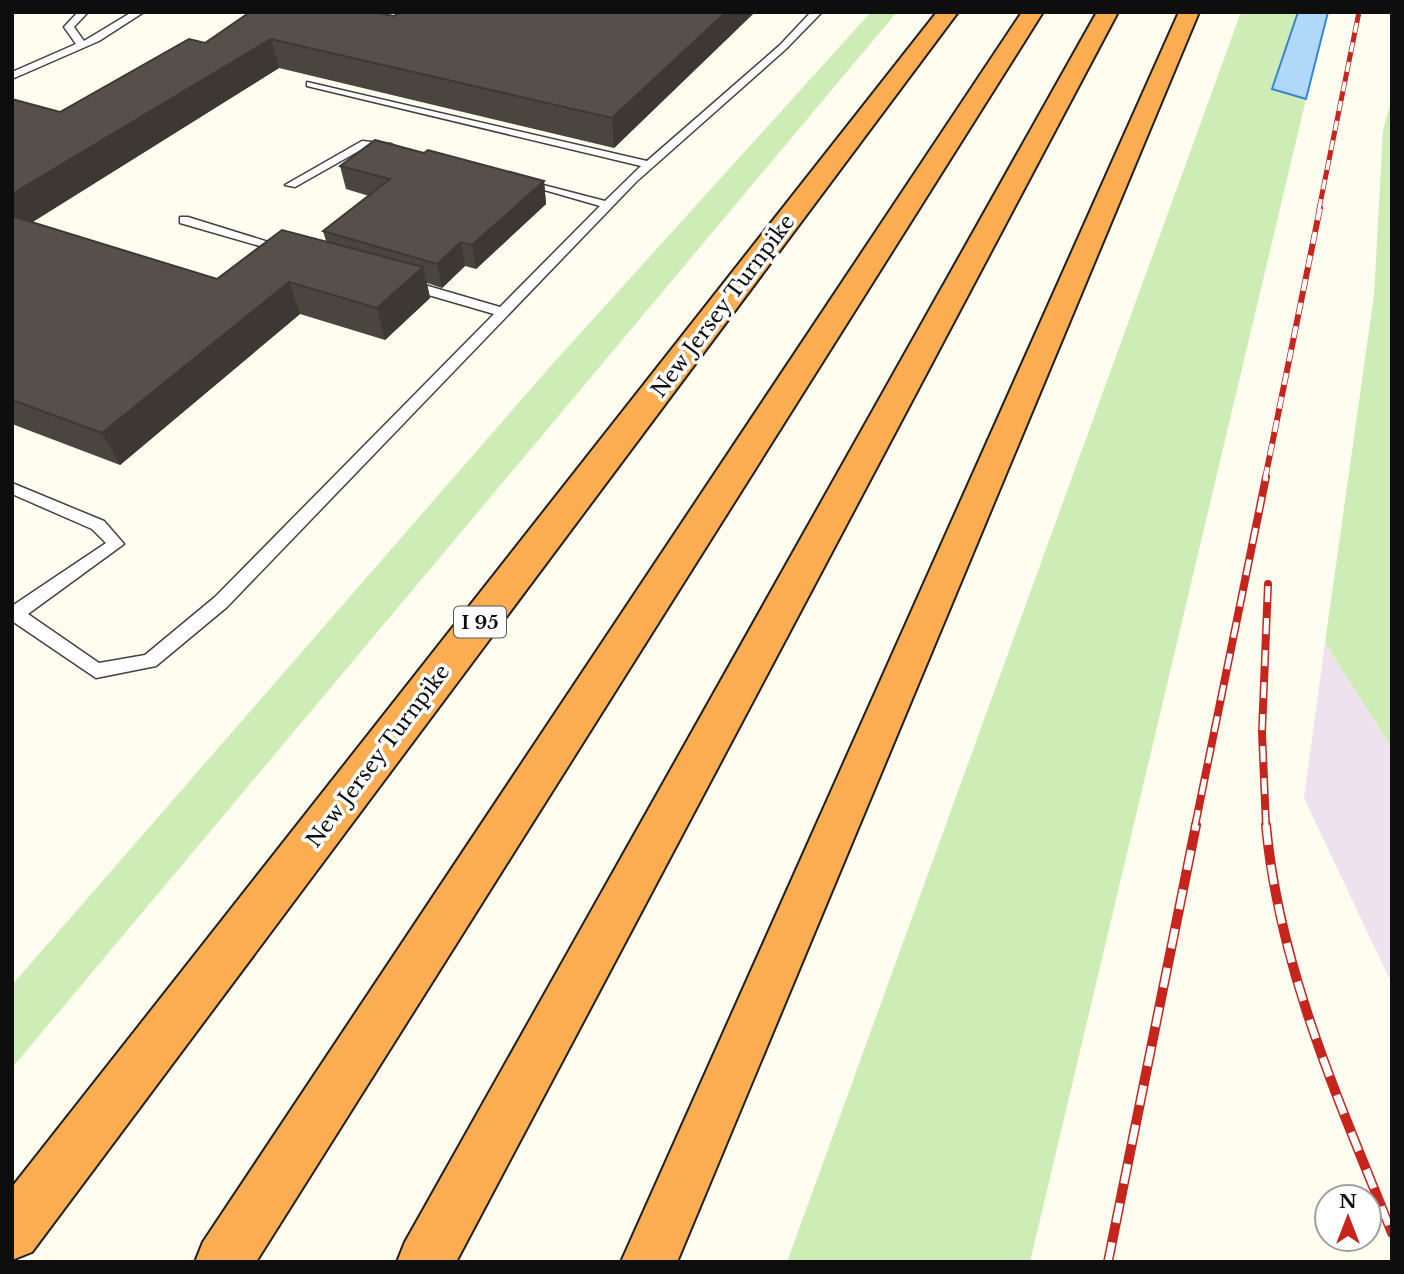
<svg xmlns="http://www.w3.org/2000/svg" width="1404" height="1274" font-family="'Libre Baskerville',serif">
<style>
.industrial{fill:#ede2ed}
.green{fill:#ceecb6}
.water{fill:#b1d8f9;stroke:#3487d4;stroke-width:2}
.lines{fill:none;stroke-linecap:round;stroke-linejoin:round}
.service-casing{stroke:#414141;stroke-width:3}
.motorway-casing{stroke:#1f1f1f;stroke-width:4}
.service{fill:#fff;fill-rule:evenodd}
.motorway{fill:#fcad51;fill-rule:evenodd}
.rail-far3-casing{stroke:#c6251e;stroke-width:5}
.rail-far2-casing{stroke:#c6251e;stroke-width:6}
.rail-far1-casing{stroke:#c6251e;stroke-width:8}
.rail-casing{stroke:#c6251e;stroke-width:10}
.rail-far3{stroke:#fff;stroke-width:3.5;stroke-dasharray:10;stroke-linecap:butt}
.rail-far2{stroke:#fff;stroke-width:4.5;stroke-dasharray:12;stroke-linecap:butt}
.rail-far1{stroke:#fff;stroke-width:5;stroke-dasharray:16;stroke-linecap:butt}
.rail{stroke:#fff;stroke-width:7;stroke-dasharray:20;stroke-linecap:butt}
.wall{fill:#4b4540}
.shaded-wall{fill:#3d3834}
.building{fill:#57504a;stroke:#3d3834;stroke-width:2}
.labels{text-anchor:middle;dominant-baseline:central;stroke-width:7;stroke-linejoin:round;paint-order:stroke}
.shield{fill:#fff;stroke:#565656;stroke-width:2}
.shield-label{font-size:19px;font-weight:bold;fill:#0e0e0e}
.street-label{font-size:21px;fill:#0e0e0e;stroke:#fff}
</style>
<rect width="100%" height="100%" fill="#fffdef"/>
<path class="industrial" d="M1325,643L1392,748V984L1304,798Z"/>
<g class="green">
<path d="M871,12H897L12,1068V985L548,369Z"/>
<path d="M1241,12H1298L1272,89L1306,99L1030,1262H787Z"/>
<path d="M1392,97V748L1325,643L1374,295L1383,131Z"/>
</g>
<path class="water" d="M1298,12H1328L1306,99L1272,89Z"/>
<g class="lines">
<g class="service-casing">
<g id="service">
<path d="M78,12H88L74,27L84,41L132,12H144L99,41L12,79V72L76,44L64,27Z"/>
<path d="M811,12H822L786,49L636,182L227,607L156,666L96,678L12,621V606L106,543L92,529L12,494V483L104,521L124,544L28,614L99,663L145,655L215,597L494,314L401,287V281H411L500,307L600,206L520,183V179L605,201L641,166L307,86V82L647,161L780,45Z"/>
<path d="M362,141L391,144L397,147L391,150L364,148L295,187L285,185Z"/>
<path d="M180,217H188L294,250L284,253L180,223Z"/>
</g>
</g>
<g class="motorway-casing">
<g id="motorway">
<path d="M937,12H958L32,1252L12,1260V1187Z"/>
<path d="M1022,12H1043L256,1262H195L203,1242Z"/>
<path d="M1097,12H1118L456,1262H397L405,1242Z"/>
<path d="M1179,12H1199L677,1262H621Z"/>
</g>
</g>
<use href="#service" class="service"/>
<use href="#motorway" class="motorway"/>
<g class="rail-far3-casing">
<path id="rail-far3" d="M1319,209L1359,12"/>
</g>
<g class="rail-far2-casing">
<path id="rail-far2" d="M1265,479L1320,208"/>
</g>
<g class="rail-far1-casing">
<g id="rail-far1">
<path d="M1195,826L1266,477"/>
<path d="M1266,826L1262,732L1268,584"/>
</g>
</g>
<g class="rail-casing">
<g id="rail">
<path d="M1266,825C1279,968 1339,1101 1392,1233"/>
<path d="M1108,1262L1196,825"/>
</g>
</g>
<use href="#rail-far3" class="rail-far3"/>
<use href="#rail-far2" class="rail-far2"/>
<use href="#rail-far1" class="rail-far1"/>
<use href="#rail" class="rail"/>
</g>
<path class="wall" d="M755,12L614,148L279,68L32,222L217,279L326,241L323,231L369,196L346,189L340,166L424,153L544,181L546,204L476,269L465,266L442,288L427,283L430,298L385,340L300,314L120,465L12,424V99L60,112L205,43L394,16Z"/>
<g class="shaded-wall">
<path d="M726,12H755L614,148L612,118Z"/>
<path d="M271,39L279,68L12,235V194Z"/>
<path d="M544,181L546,204L476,269L472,245Z"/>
<path d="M461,242L465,266L442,288L437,264Z"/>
<path d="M423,267L430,298L385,340L377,308Z"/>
<path d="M289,282L300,314L120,465L102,433Z"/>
</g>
<g class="building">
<path d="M250,12H372L394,16L400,12H726L612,118L271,39L12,194V99L60,112L189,39L205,43Z"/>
<path d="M375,140L424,153L428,150L544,181L472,245L461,242L437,264L323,231L390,179L340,166Z"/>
<path d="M12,216L217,279L282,230L423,267L377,308L289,282L102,433L12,400Z"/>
</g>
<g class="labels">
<rect class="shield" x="454" y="606.5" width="52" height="31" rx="5"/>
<g class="shield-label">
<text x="480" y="622">I 95</text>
</g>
<g class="street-label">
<text transform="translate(723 306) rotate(-53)">New Jersey Turnpike</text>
<text transform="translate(378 756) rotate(-53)">New Jersey Turnpike</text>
</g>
</g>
<rect width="1404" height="1274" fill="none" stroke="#0e0e0e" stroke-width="28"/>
<g transform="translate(1348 1218)"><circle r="33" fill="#ffffff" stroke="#9f9f9f" stroke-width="2"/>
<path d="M0-5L12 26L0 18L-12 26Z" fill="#c6251e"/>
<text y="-10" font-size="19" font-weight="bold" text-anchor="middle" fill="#0e0e0e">N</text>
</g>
</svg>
